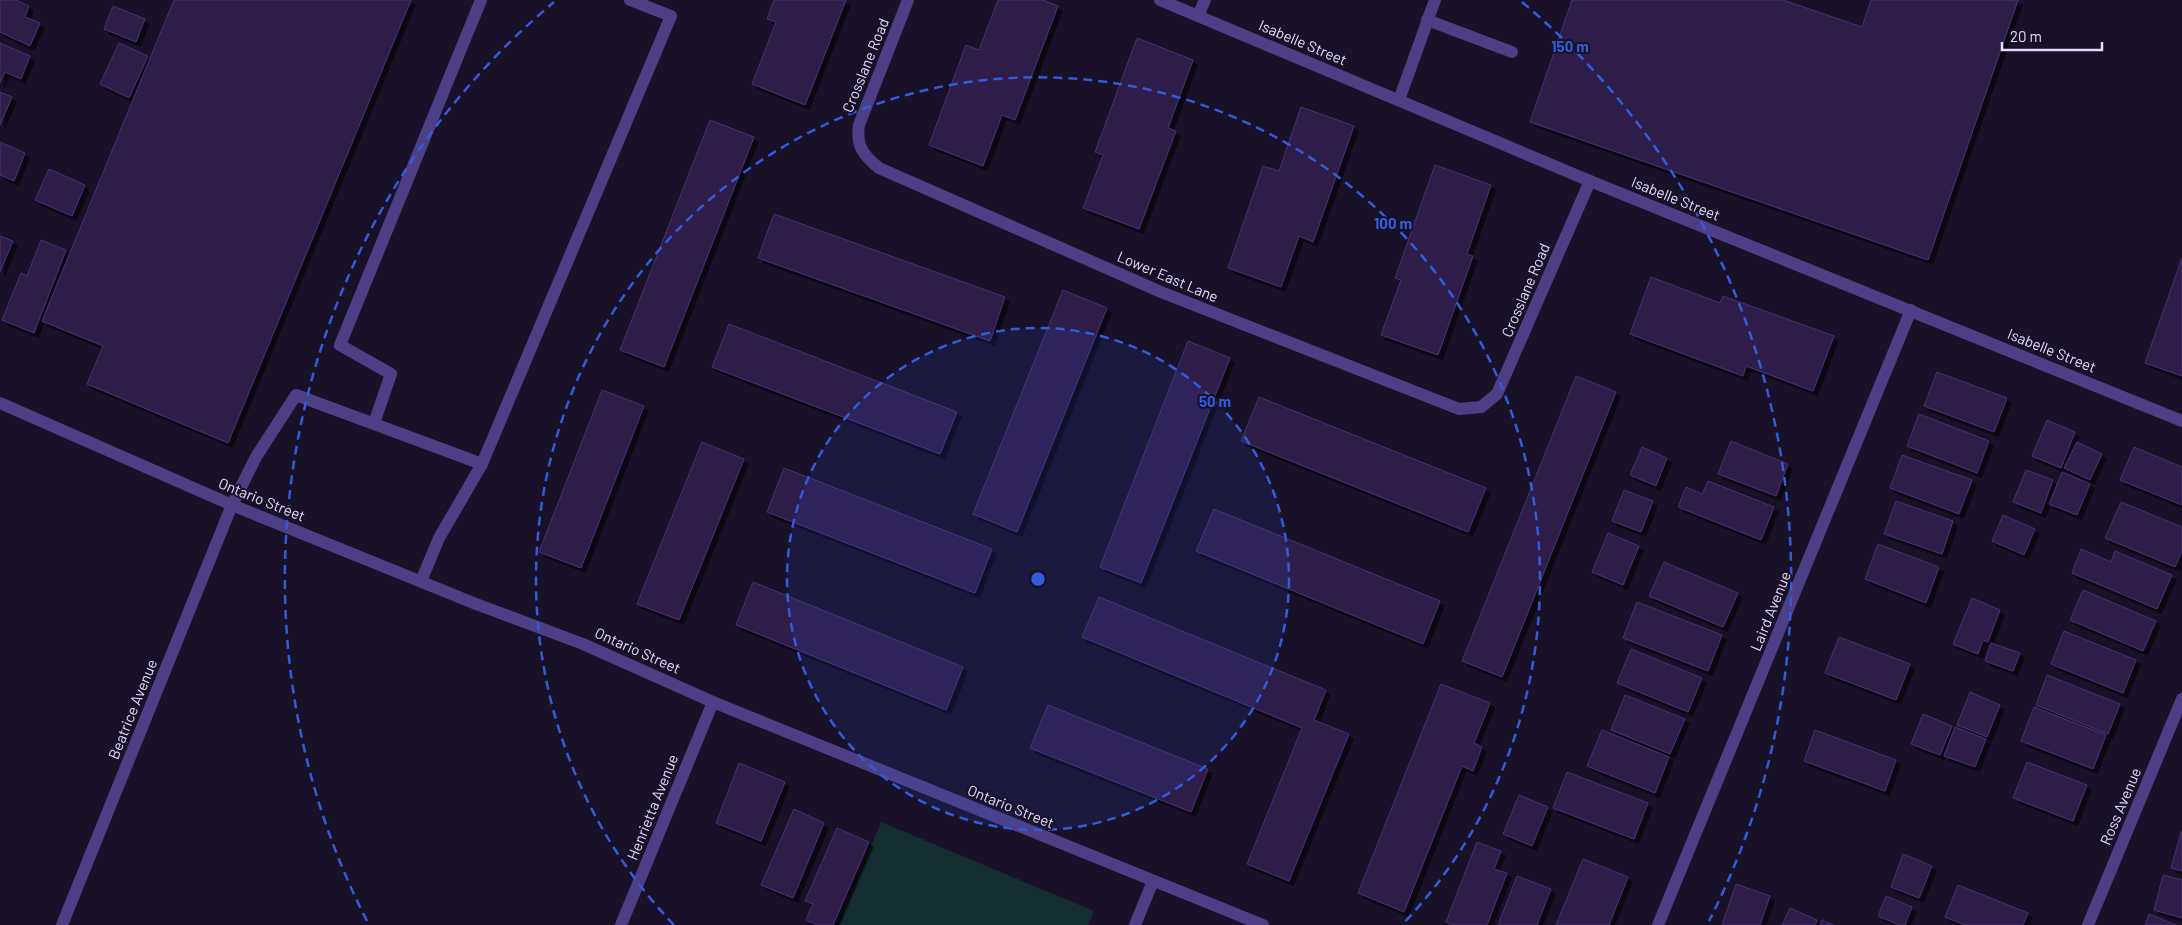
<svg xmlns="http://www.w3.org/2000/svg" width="2182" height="925" font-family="Barlow,sans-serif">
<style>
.green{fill:#152e32}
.building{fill:#2e1e49;stroke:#493174;filter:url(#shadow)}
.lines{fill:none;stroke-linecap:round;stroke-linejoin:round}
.service{stroke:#4d3f85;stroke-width:12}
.minor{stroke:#4d3f85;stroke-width:12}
.tertiary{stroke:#4d3f85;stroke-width:12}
.ring{fill:none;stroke:#315cdc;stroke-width:2.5;stroke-dasharray:9 6}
.labels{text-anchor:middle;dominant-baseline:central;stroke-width:4;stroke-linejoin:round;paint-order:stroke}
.street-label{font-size:15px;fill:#e4dafd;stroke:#191128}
.centre{fill:#315cdc;stroke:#191128;stroke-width:2.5}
.ring-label{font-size:15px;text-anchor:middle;font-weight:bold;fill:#315cdc;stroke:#191128;stroke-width:4;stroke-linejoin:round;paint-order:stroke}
</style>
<defs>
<filter id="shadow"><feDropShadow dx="4.5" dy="4.5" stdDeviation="0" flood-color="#0009"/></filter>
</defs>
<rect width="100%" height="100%" fill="#191128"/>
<path class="green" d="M881,822L1094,911L1088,925H839Z"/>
<g class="building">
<path d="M0,0H16L29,6L25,17L40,23L30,46L0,32Z"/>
<path d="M174,0H411L228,443L87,384L103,346L42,321Z"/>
<path d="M774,0H846L805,105L752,84L776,22L767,19Z"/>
<path d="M998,0H1043L1058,6L1015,120L1002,115L983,166L929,145L966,45L979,50Z"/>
<path d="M1572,0H1783L1862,27L1871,0H2018L1928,260L1530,122Z"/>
<path d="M113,6L145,19L136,42L104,29Z"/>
<path d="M1137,38L1193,60L1168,128L1176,131L1139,229L1083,208L1103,155L1095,152Z"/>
<path d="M0,43L30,56L21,79L5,72L0,83Z"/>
<path d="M119,43L148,56L129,98L100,84Z"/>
<path d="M0,92L12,97L0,125Z"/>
<path d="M1301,107L1354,126L1313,242L1299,236L1281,287L1228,268L1263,166L1279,171Z"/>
<path d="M710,120L754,137L664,367L620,350Z"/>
<path d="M0,142L25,153L14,181L0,175Z"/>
<path d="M1435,165L1491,185L1467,254L1473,256L1438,355L1381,335L1401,280L1395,278Z"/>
<path d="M49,169L85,185L72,216L35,200Z"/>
<path d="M774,214L1005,297L990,341L758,258Z"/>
<path d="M0,236L13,241L0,272Z"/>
<path d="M41,240L66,250L34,333L2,320L21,273L27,276Z"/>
<path d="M2182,258V376L2145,363Z"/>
<path d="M1651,277L1720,303L1723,296L1834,336L1813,391L1746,366L1743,376L1630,334Z"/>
<path d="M1063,290L1107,308L1017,532L973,514Z"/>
<path d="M729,324L957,412L940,454L712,367Z"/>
<path d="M1188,341L1230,358L1141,583L1100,567Z"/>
<path d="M1937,372L2007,398L1994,432L1924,406Z"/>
<path d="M1576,376L1616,392L1502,677L1462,661Z"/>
<path d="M602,390L644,406L581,568L539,552Z"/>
<path d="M1259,397L1486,488L1468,532L1241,441Z"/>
<path d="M1919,414L1989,441L1977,473L1907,446Z"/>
<path d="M2047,420L2075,432L2061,468L2032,456Z"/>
<path d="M1731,441L1788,464L1776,496L1718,474Z"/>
<path d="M702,442L744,459L679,620L637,604Z"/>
<path d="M2077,442L2102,454L2090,480L2064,468Z"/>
<path d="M1642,447L1667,458L1656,486L1630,475Z"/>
<path d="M2134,447L2182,467V505L2120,480Z"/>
<path d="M1902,455L1972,480L1959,514L1890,488Z"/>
<path d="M784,468L992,549L975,593L767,512Z"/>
<path d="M2026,470L2053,480L2041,513L2013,502Z"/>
<path d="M2062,472L2090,484L2077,515L2049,504Z"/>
<path d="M1708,481L1774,507L1761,540L1678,507L1686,487L1702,494Z"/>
<path d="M1624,490L1653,501L1641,532L1612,521Z"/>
<path d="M1896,501L1953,521L1942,554L1884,534Z"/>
<path d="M2121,502L2182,527V551L2175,567L2105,538Z"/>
<path d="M1214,509L1440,601L1423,644L1196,551Z"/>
<path d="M2003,515L2035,529L2024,555L1992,541Z"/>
<path d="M1608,533L1639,546L1623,585L1592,572Z"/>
<path d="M1878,544L1939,567L1926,603L1865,579Z"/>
<path d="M2081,549L2111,562L2115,551L2172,575L2157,609L2072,573Z"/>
<path d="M1664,562L1738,593L1723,627L1649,596Z"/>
<path d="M753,582L963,667L946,710L736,625Z"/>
<path d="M2083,590L2156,621L2143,651L2070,620Z"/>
<path d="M1099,597L1326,690L1314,720L1349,734L1289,881L1247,864L1302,728L1082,637Z"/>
<path d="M1972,598L2000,610L1988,642L1983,640L1978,654L1953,644Z"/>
<path d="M1637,602L1722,635L1708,671L1623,638Z"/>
<path d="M2064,631L2136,660L2123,693L2051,664Z"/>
<path d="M1839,637L1910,664L1896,700L1825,673Z"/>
<path d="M1991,643L2020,653L2013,671L1985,661Z"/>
<path d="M1631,649L1702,678L1688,712L1617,683Z"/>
<path d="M2047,675L2120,704L2108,734L2036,705Z"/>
<path d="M1441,684L1490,703L1474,743L1482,747L1473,771L1462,766L1404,912L1358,893Z"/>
<path d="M1970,692L2000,705L1987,737L1957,725Z"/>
<path d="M1625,695L1685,719L1670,754L1611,730Z"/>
<path d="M1048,705L1208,769L1191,812L1030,748Z"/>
<path d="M2034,707L2106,735L2093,769L2021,741Z"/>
<path d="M1923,714L1952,726L1940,755L1911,744Z"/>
<path d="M1955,727L1986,739L1975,767L1944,756Z"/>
<path d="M1602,730L1669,757L1655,793L1587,766Z"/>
<path d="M1815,730L1896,760L1885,791L1804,761Z"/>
<path d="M2027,762L2087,785L2073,821L2013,798Z"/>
<path d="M739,763L785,782L761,841L716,823Z"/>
<path d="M1567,772L1648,803L1634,839L1553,808Z"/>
<path d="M1519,795L1548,807L1532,846L1503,834Z"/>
<path d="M794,809L824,823L793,898L761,885Z"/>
<path d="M837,828L869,842L833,925H817L806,920L813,904L805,901Z"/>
<path d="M2181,832H2182V871L2171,868Z"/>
<path d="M1477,842L1501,851L1494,869L1507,873L1487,925H1454L1446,922Z"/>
<path d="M1903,854L1932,866L1919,898L1891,887Z"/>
<path d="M1583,859L1628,877L1609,925H1556Z"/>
<path d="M2163,875L2182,880V918L2154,910Z"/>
<path d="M1517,876L1551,889L1537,925H1498Z"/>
<path d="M1736,884L1770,896L1760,925H1722Z"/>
<path d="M1958,885L2028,913L2023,925H1965L1945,917Z"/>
<path d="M1886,896L1912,907L1905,925H1899L1878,916Z"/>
<path d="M1790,908L1817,920L1815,925H1782Z"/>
<path d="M2149,914L2176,925H2145Z"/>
<path d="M1822,920L1834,925H1820Z"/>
</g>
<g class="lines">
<g class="service">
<path d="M1198,16L1205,0"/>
<path d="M1427,20L1512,52"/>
<path d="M1399,100L1435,0"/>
<path d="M374,423L391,374L340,345L481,0"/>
<path d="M232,505L256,457L296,395L482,464"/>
<path d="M421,581L439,538L482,464L671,16L630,0"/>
</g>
<g class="minor">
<path d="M908,0L859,125C856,146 863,155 879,168L1161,292L1459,409L1481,407L1497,394L1590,181"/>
<path d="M1160,0L1590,181L2182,421"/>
<path d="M62,925L232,505"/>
<path d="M621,925L713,702"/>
<path d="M1135,925L1153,881"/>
<path d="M1658,925L1911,310"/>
<path d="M2088,925L2182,699"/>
</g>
<path class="tertiary" d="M0,403L232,505L476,604L583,644L713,702L1263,925"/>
</g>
<circle cx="1038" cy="579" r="251" fill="#315cdc" fill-opacity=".12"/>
<g class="ring">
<circle cx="1038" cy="579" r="251"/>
<path d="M674 925A502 502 0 1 1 1402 925"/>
<path d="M367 921A753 753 0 0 1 554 2M1522 2A753 753 0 0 1 1709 921"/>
</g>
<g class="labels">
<g class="street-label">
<text transform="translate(1303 42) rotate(23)">Isabelle Street</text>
<text transform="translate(865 65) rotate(-68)">Crosslane Road</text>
<text transform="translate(1676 198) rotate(22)">Isabelle Street</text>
<text transform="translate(1168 276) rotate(23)">Lower East Lane</text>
<text transform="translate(1525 290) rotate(-67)">Crosslane Road</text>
<text transform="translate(2052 350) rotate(22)">Isabelle Street</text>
<text transform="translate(262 499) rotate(22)">Ontario Street</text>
<text transform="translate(1770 611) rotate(-68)">Laird Avenue</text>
<text transform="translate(638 650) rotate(24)">Ontario Street</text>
<text transform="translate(132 709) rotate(-68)">Beatrice Avenue</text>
<text transform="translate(1011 806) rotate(22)">Ontario Street</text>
<text transform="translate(2120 806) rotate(-67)">Ross Avenue</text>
<text transform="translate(652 807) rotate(-68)">Henrietta Avenue</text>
</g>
</g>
<circle cx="1038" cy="579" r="8" class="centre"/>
<g class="ring-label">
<text x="1570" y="52">150 m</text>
<text x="1393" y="229">100 m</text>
<text x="1215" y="407">50 m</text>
</g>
<path d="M2002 42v8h100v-8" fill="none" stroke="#e4dafd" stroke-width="2.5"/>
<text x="2010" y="42" font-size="15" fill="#e4dafd" stroke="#191128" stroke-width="4" paint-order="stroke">20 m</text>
</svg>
